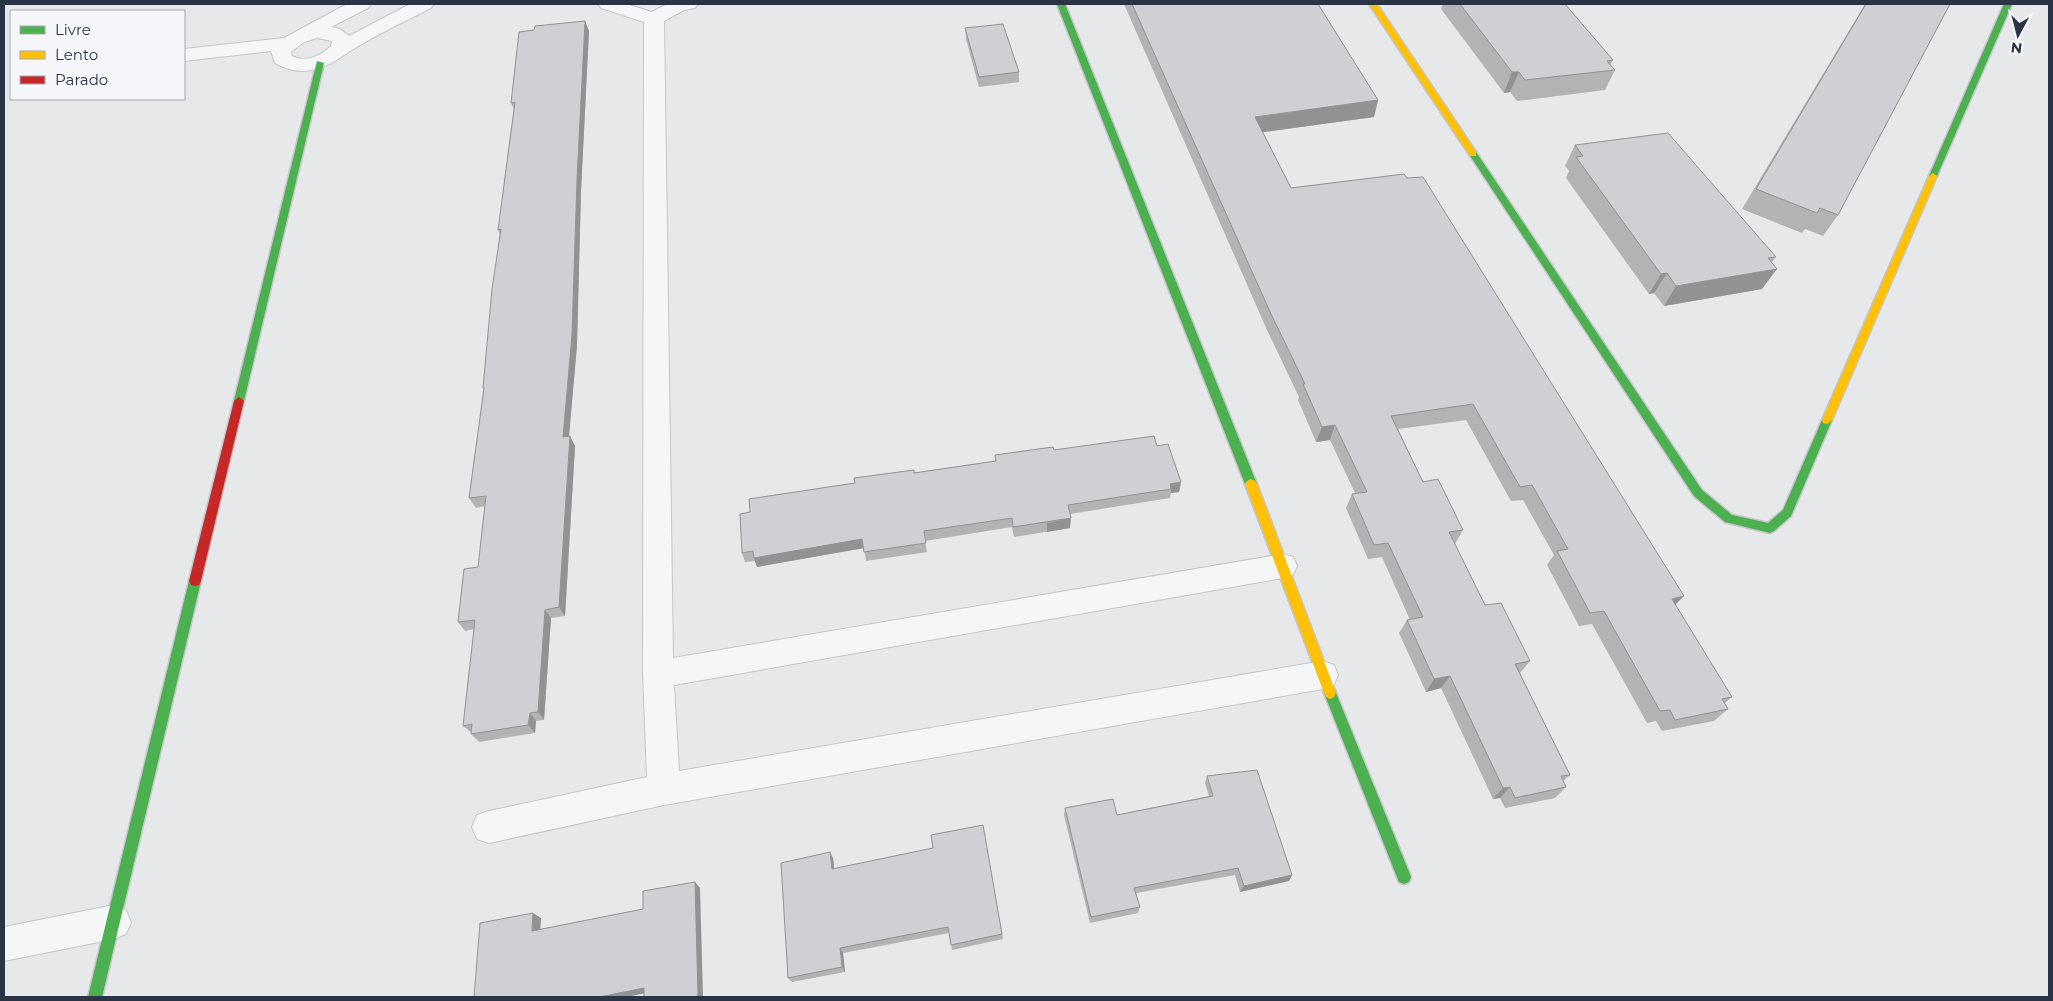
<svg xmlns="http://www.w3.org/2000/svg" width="2053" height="1001" font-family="Montserrat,sans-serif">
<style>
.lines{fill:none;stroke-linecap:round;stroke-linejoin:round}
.street-casing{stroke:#c4c6c8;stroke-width:2}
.fast-casing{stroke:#c4c6c8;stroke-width:3}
.slow-casing{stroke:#c4c6c8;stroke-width:3}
.jam-casing{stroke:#c4c6c8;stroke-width:3}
.street{fill:#f5f6f7;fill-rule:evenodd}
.fast{fill:#4caf50;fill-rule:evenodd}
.slow{fill:#ffc107;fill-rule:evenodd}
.jam{fill:#c62828;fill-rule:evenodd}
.wall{fill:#b1b3b5}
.shaded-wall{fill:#909294}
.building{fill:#ced0d3;stroke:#909294}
</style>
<rect width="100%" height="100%" fill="#e6e8ea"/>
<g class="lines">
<g class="street-casing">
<g id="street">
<path d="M347,4H371L368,8L331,27L340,29L349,36L410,4H434L431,8C404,22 375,35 349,52C336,60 328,67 312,70C299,73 286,69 275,63L271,51L184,61V49L284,38ZM317,38L332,41L331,46C320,56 306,63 292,56L291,52L304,42Z"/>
<path d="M598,4H626L652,12L667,4H698L695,8L684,10L664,21L673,658L1283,554L1293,557L1297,566L1293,575L1283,578L674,685L679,771L1323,661L1334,665L1338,675L1334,685L1323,689L664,805L489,843L477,839L472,827L477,815L489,811L647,777L643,674L644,22L601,8Z"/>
<path d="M114,905L126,910L131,922L126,934L114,939L4,961V927Z"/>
</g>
</g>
<g class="fast-casing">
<g id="fast">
<path d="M1057,4H1065L1257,484L1255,487H1247L1245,484Z"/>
<path d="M2004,4H2012L1937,176L1933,179L1930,178L1929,176Z"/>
<path d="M317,61L324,63L244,401L239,405L234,401Z"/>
<path d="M1473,151L1476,152L1702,490L1732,515L1768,523L1783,510L1822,420L1827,416L1831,417L1832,420L1791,516L1774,531L1770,533L1725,522L1694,496L1469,154Z"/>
<path d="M195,576L199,577L201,581L102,997H88L189,581L191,577Z"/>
<path d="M1330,687L1334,689L1336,693L1411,877L1409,882L1404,884L1399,882L1324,693L1326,689Z"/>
</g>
</g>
<g class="slow-casing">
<g id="slow">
<path d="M1369,4H1377L1476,152V156H1470Z"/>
<path d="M1933,173L1937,176L1832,420L1827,424L1823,423L1822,420L1929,176Z"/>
<path d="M1251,479L1255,481L1257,484L1336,693L1334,697L1330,699L1326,697L1324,693L1245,484L1247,481Z"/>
</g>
</g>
<g class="jam-casing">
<path id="jam" d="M239,397L244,401L201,581L199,585L195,586L191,585L189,581L234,401Z"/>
</g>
<use href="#street" class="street"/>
<use href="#fast" class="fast"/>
<use href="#slow" class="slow"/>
<use href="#jam" class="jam"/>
</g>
<g class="wall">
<path d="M1124,4H1318L1378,100L1374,117L1262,132L1291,188L1675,605L1732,697L1725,703L1728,709L1714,721L1662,731L1656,721L1647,723L1592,624L1579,626L1547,565L1554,555L1523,500L1511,501L1466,420L1398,429L1423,482L1463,530L1455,544L1485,605L1530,661L1520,673L1570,775L1563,781L1566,787L1555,798L1505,808L1500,798L1493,799L1441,688L1426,692L1399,633L1407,620H1410L1382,557L1368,559L1346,508L1352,494L1355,493L1330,440L1316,442L1298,400L1299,397L1267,330Z"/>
<path d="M1443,4H1565L1613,60L1610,65L1615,70L1605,90L1517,101L1510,92L1504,93L1441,9Z"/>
<path d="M1865,4H1950L1838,215L1823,236L1805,229L1802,233L1742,209Z"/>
<path d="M585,21L589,31L581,190L577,345L569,436L575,446L565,616L551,618L544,720L536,721L535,733L479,742L471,734L472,733L463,726L474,629L465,631L458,622L478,567L485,506L476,508L469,498L484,391L500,235L498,230L514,109L511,103L534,30Z"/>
<path d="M965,28L1019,72V82L979,87L966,39Z"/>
<path d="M1575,145L1776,257L1772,262L1762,289L1664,306L1654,293L1649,294L1566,178L1569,171L1565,166Z"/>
<path d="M1157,446L1181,482L1179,492L1171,493L1170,498L1070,514V528L1014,537L1012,527L925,541L927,552L866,561L864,548L757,567L755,561L745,562L742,553L750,512L855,483L914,473L995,461V455L1054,450Z"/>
<path d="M1207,776L1292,875L1289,881L1240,892L1235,875L1136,893L1140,907L1138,913L1090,923L1064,815L1065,808L1117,815L1209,796L1205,783Z"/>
<path d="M833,858L834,868L1002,934L1003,939L952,950L949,933L843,953L845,972L792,982L788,978Z"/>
</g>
<g class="shaded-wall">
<path d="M585,21L589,31L581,190L577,345L568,447L563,437Z"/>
<path d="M1512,72H1519L1510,92L1504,93Z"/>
<path d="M1378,100L1374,117L1251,134L1255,117Z"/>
<path d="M1777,269L1762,289L1664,306L1676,286Z"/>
<path d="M1667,273L1654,293L1649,294L1661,274Z"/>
<path d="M1335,425L1330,440L1316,442L1322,427Z"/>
<path d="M570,436L575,446L565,616L559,607Z"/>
<path d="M1181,482L1179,492L1171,493V489L1170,484Z"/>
<path d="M1071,518L1070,528L1047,532V523Z"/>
<path d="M862,539L864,548L757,567L754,558Z"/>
<path d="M1684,596L1671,609L1672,599Z"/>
<path d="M545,610L551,618L544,720L538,712Z"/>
<path d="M1450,676L1441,688L1426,692L1434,679Z"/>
<path d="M530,713L536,721L535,733L528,725Z"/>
<path d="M1510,787L1500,798L1493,799L1503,788Z"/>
<path d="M830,852L833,858L835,875L832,869Z"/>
<path d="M1292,875L1289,881L1240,892L1244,886Z"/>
<path d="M695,882L700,888L703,997H693Z"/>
<path d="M533,913L541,918L540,936L532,931Z"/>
<path d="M840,948L843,953L845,972L842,967Z"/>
<path d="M644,988L650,992L627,997H599Z"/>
</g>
<g class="building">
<path d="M1132,4H1318L1378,100L1255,117L1291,188L1404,174L1407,178L1423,177L1684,596L1672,599L1732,697L1722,699L1728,709L1675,720L1670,710L1660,711L1604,611L1590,613L1557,551L1568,549L1532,485L1520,487L1473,404L1391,416L1423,482L1438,479L1463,530L1449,532L1485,605L1501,603L1530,661L1515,664L1570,775L1561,776L1566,787L1515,798L1510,787L1503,788L1450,676L1434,679L1407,620L1423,617L1388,543L1374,545L1352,494L1367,492L1335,425L1322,427L1303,384H1305L1271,314Z"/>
<path d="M1460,4H1565L1613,60L1607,61L1615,70L1525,80L1519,72H1512Z"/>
<path d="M1866,4H1950L1838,215L1820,208L1817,213L1756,189Z"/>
<path d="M585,21L577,180L572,335L563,437L570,436L559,607L545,610L538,712L530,713L528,725L471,734L472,724L463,726L475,620L458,622L464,569L478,567L486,496L469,498L484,388H483L492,289L501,229L498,230L515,102L511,103L519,32L534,30L535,26Z"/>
<path d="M1003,24L1019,72L979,77L965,28Z"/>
<path d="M1668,133L1776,257L1768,258L1777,269L1676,286L1667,273L1661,274L1576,157L1583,156L1575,145Z"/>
<path d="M1154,436L1157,446L1168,444L1181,482L1170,484L1171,489L1068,505L1071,518L1013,527L1012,518L924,531L926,543L864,552L862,539L754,558L753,551L742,553L740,514L750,512L749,499L855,483L854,478L914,470V473L996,461L995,455L1053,447L1054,450Z"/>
<path d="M1257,770L1292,875L1244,886L1238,868L1134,888L1140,907L1091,917L1065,808L1113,799L1117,815L1213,796L1207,776Z"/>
<path d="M983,825L1002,934L951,945L948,927L840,948L842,967L788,978L781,863L830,852L832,869L933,848L931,835Z"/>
<path d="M695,882L698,996L693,997H644V988L599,997H474L480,923L533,913L532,931L643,909V891Z"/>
</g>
<rect width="2053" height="1001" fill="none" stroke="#2b3445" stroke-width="10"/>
<rect x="10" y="10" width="175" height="90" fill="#f4f6f9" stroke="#a4a8b1"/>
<rect x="20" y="26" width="25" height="8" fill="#4caf50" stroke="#a4a8b1"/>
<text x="55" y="35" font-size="15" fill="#2b3445">Livre</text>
<rect x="20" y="51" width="25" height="8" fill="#ffc107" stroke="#a4a8b1"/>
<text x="55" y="60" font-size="15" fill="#2b3445">Lento</text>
<rect x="20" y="76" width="25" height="8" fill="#c62828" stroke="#a4a8b1"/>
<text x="55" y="85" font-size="15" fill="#2b3445">Parado</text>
<g transform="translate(2018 35) rotate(187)" stroke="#f4f6f9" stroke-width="4" paint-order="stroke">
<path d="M0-4L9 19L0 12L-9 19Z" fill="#2b3445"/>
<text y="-8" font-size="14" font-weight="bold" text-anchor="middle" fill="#2b3445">N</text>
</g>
</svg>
